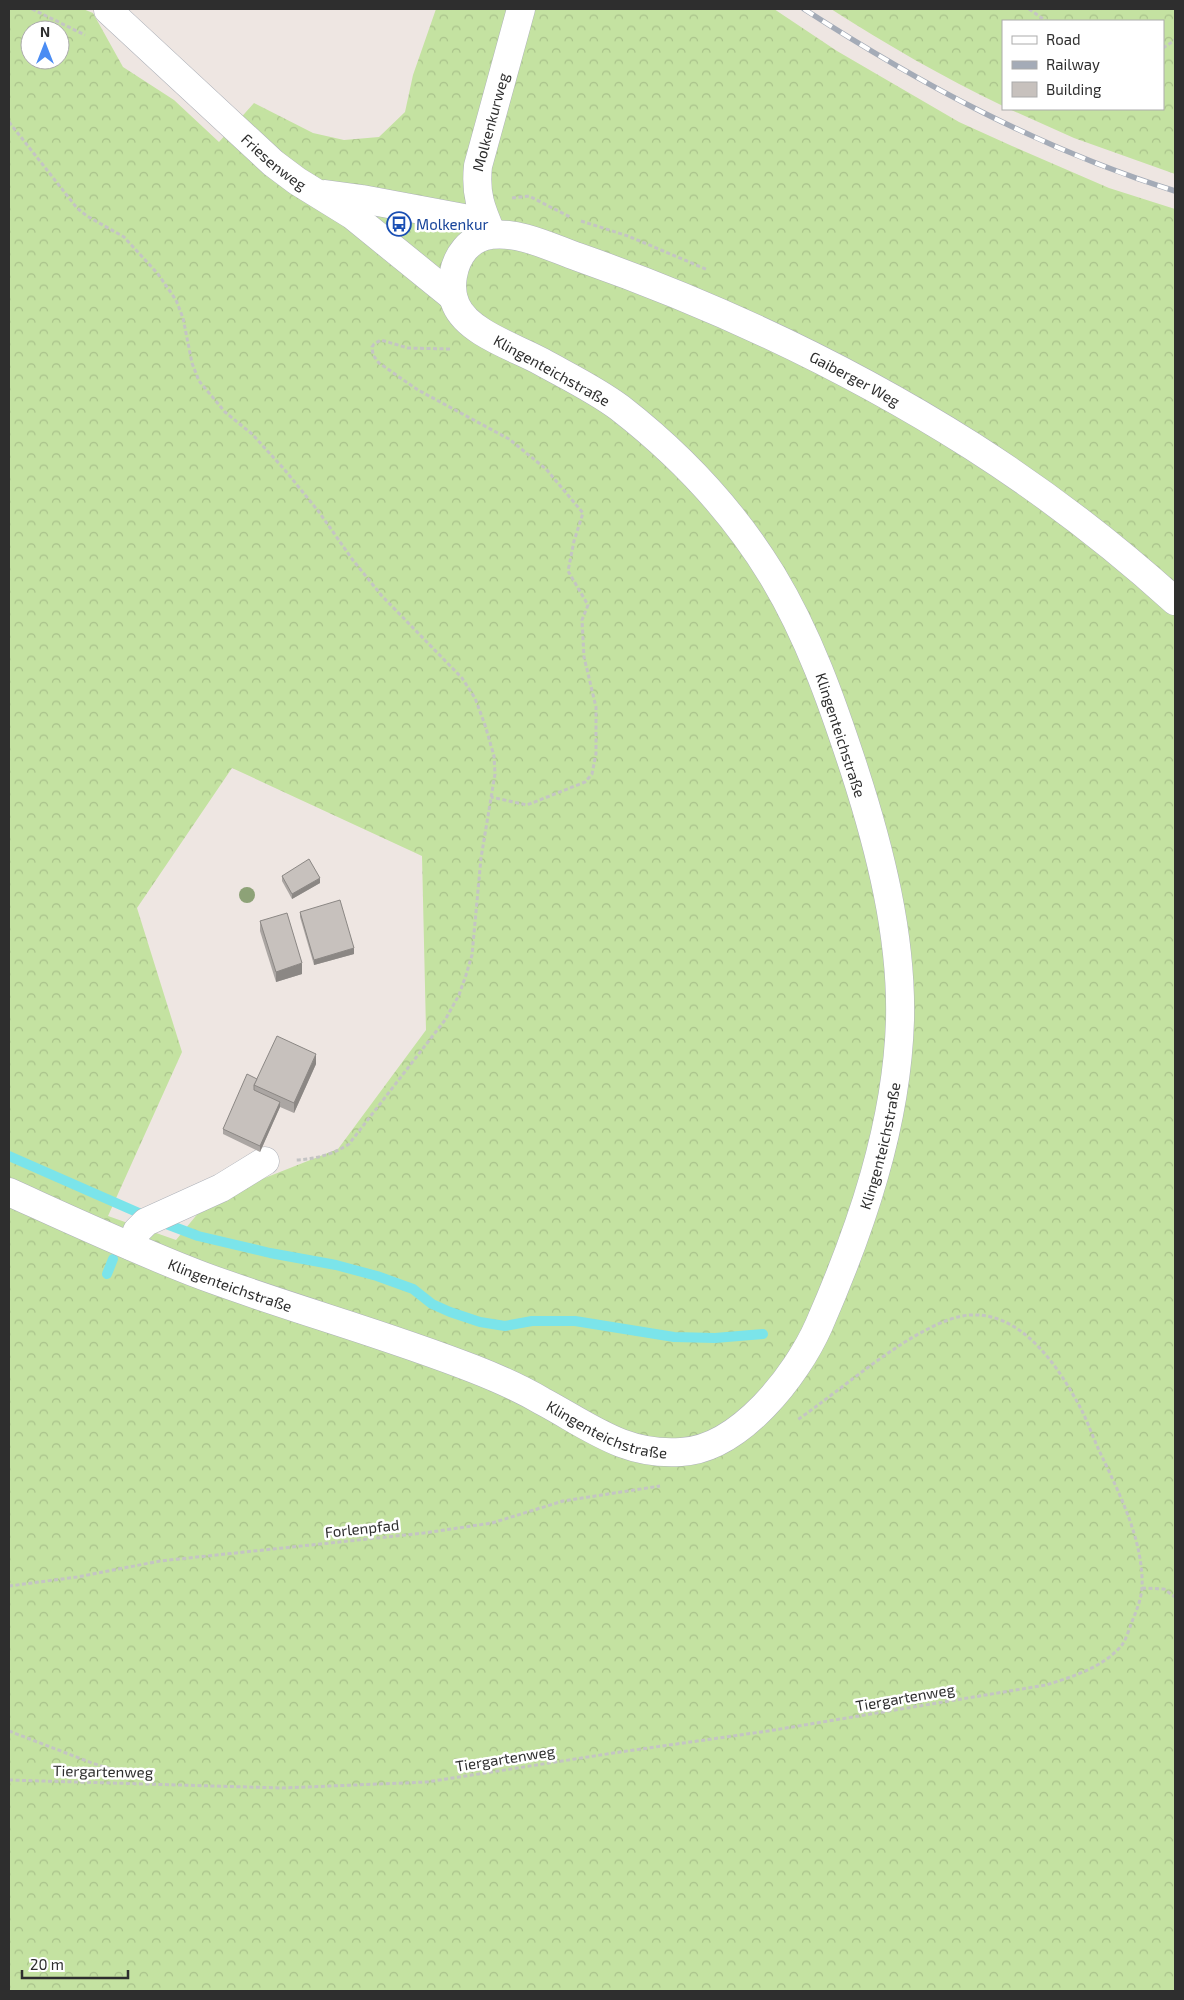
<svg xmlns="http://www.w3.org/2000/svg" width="1184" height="2000" font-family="'Exo 2',sans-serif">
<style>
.forest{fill:url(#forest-crowns);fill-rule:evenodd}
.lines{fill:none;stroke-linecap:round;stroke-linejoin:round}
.stream{stroke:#7be4ea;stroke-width:10}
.minor-casing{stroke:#aeb2b9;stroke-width:29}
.path{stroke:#c4c4c4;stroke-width:3;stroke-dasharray:4 2.5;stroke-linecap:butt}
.minor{stroke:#fff;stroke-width:28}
.rail-casing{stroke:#a4abb7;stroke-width:5.5}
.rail{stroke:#fff;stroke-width:4;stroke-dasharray:11;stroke-linecap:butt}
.tree{fill:#8da277}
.wall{fill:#aba6a3}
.shaded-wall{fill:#8b8784}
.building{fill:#c7c1bd;stroke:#8b8784}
.labels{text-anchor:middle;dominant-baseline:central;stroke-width:5;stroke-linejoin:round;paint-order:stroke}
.street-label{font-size:15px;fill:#2e2e2e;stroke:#fff}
.transit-label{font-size:15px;fill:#164399;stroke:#fff;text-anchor:start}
</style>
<defs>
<pattern id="forest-crowns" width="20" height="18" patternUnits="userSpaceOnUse" patternTransform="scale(1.25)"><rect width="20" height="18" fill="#c4e2a1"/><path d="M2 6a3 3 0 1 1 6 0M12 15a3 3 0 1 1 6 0" fill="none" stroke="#a9c28b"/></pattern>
</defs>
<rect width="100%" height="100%" fill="#eee6e2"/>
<g class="forest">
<path d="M9,9H83L93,13L123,67L174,100L219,142L254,103L313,133L344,140L379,137L405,112L413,75L436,9H774L837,51L959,122L1012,146L1109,188L1175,209V1991H9ZM30,30H60V60H30ZM232,768L422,856L426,1030L338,1149L209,1200L176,1240L108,1216L182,1052L137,908Z"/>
<path d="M831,9H1175V174L1074,138L1009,109H1163V21H1003V106C943,77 887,45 831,9Z"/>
</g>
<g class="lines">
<g class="stream">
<path d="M9,1156L139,1213"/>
<path d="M161,1222L198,1236L270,1253L336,1265L377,1276L413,1289L432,1304L450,1312L480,1322L505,1326L532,1321H575L674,1337L715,1338L763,1334"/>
<path d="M107,1274L113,1259"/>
</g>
<g class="minor-casing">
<g id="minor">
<path id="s1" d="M108,10L273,163L297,181L352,215L453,297"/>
<path d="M325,194L362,199L469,219L492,234"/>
<path id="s2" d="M492,234C481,209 475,194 478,166L521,9"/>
<path id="s3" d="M9,1192C73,1221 137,1251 203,1276C292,1309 385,1334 474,1369C497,1378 520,1388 542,1401C589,1426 624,1456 681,1452C740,1449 797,1375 819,1325C861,1229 897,1125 900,1020C902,936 880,849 854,769C832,702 809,636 772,575C733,511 679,454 620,408C596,390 569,377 542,362C517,348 468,333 456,305C448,288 453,263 465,249C472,241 480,236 491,235C519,231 552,248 578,257C715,305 849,368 972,446C1044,492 1112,544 1175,601"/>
<path d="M131,1246L137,1231L146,1222L221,1188L265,1161"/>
</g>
</g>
<g class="path">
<path d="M32,9L85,35"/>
<path d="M1029,9L1046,21"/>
<path d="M1163,48L1175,40"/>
<path d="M9,122L77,208L87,216L124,237L158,274L176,300L183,318L192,363L199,381L225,412L252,434L284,469L319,512L352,559L382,596L462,678L475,698L485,725L494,756L495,774L481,858L472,955L466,975L459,995L445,1020L349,1144C332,1155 315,1159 296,1160"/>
<path d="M512,198L529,196L570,217"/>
<path d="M581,221L628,236L708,270"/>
<path d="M450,349L408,348L381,340L374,344L372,347L373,355L379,363L418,390L509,439L546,469L583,513L574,541L568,571L588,605L582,620L584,657L596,707V754L592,774L585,782L527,805L491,797"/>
<path d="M9,1586L77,1577L160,1561L424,1533L492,1523L563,1501L660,1486"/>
<path d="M1142,1588L1164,1589L1175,1597"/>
<path d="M9,1731L92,1763L149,1781"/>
<path d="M9,1780L282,1788L427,1782L620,1752L768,1731L1046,1685C1072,1677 1104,1667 1122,1645C1126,1639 1129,1630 1131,1624C1136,1612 1141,1600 1142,1588C1144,1540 1118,1491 1098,1448C1092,1435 1087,1420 1080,1407C1058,1366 1022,1312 970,1315C919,1319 841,1391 797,1420"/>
</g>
<use href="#minor" class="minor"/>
<g class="rail-casing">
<path id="rail" d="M804,9C920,84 1043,150 1175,191"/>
</g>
<use href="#rail" class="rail"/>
</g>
<circle class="tree" cx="247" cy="895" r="8"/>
<g class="wall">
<path d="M282,876L320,883L292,899L282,881Z"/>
<path d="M300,912L354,954L314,965L300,917Z"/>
<path d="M260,921L302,974L276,982L260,931Z"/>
<path d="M316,1064L294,1113L280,1107L260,1152L223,1134V1129L257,1079Z"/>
</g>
<g class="shaded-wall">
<path d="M320,878V883L292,899V894Z"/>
<path d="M354,948V954L314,965V960Z"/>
<path d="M302,963V974L276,982V972Z"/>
<path d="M316,1054V1064L294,1113V1103Z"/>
<path d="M280,1102V1107L260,1152V1146Z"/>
</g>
<g class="building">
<path d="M309,859L320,878L292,894L282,876Z"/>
<path d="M340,900L354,948L314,960L300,912Z"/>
<path d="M287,913L302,963L276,972L260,921Z"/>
<path d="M277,1036L316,1054L294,1103L254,1085Z"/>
<path d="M247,1074L257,1079L254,1085V1090L280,1102L260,1146L223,1129Z"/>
</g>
<defs>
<g id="bus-ring" transform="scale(1.25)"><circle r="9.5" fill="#fff" stroke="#1a4fb4" stroke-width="1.5"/><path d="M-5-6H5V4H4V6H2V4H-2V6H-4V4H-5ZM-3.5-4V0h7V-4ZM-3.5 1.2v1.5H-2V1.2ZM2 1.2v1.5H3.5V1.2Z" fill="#1a4fb4"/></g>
</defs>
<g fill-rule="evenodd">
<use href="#bus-ring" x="399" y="224"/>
</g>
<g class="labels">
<g class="street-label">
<text stroke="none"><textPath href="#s2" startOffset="116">Molkenkurweg</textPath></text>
<text stroke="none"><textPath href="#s1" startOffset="225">Friesenweg</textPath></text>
<text transform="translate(552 370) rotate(29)">Klingenteichstraße</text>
<text stroke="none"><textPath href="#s3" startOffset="2610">Gaiberger Weg</textPath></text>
<text transform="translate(841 735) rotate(72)">Klingenteichstraße</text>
<text stroke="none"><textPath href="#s3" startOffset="1109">Klingenteichstraße</textPath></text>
<text stroke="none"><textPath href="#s3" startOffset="240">Klingenteichstraße</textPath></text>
<text stroke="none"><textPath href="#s3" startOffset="645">Klingenteichstraße</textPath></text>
<text transform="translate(362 1528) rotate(-6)">Forlenpfad</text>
<text transform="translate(905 1697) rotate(-10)">Tiergartenweg</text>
<text transform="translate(505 1758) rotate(-9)">Tiergartenweg</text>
<text transform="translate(103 1771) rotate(1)">Tiergartenweg</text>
</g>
<g class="transit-label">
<text x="416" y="224">Molkenkur</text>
</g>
</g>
<rect width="1184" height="2000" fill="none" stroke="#2e2e2e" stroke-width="20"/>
<rect x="1002" y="20" width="162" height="90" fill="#ffffff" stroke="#ababab"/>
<rect x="1012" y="36" width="25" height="8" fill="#ffffff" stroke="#ababab"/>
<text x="1046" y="45" font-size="15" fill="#2e2e2e">Road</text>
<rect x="1012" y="61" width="25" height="8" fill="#a4abb7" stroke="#ababab"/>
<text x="1046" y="70" font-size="15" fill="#2e2e2e">Railway</text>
<rect x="1012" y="82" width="25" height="15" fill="#c7c1bd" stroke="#ababab"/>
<text x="1046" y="95" font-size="15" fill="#2e2e2e">Building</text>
<g transform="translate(45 45)"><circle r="24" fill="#ffffff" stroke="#ababab"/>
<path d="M0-4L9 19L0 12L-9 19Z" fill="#4a8cf3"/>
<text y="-8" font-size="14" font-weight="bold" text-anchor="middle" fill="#2e2e2e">N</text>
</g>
<path d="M22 1970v8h106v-8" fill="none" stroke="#2e2e2e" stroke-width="2.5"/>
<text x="30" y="1970" font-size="15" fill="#2e2e2e" stroke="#ffffff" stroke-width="4" paint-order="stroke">20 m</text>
</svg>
